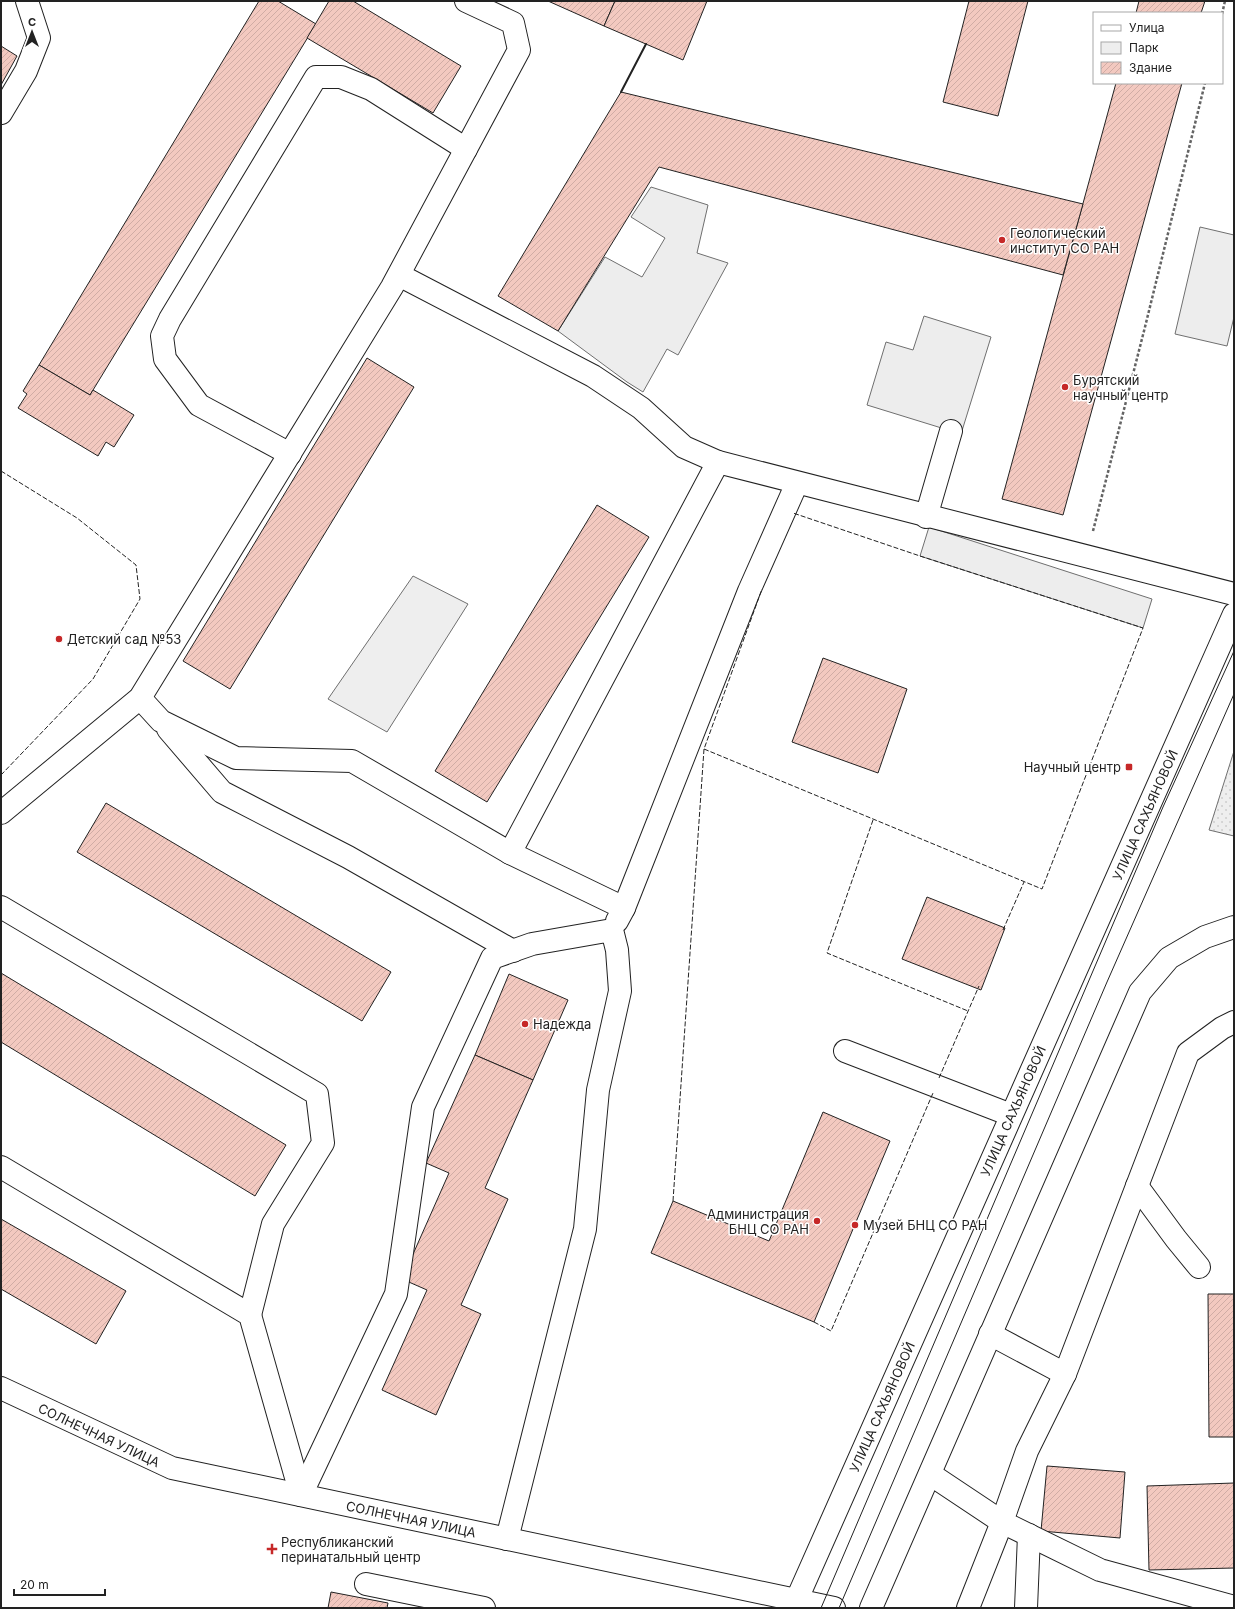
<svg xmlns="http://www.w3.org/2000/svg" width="1235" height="1609" font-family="Inter,sans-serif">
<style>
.green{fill:#eee;stroke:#6f6f6f}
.park{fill:url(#park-dots);stroke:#6f6f6f}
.parking{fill:#ededed;stroke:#6f6f6f}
.building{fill:url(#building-hatch);stroke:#222}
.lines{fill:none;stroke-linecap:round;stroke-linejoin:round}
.minor-casing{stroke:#222;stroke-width:24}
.major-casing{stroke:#222;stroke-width:24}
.path{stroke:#646464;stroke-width:2.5;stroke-dasharray:3 2;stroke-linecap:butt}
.minor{stroke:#fff;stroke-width:22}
.major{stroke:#fff;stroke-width:22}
.tram{stroke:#222;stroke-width:1}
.fence{stroke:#222;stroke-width:1;stroke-dasharray:5 2;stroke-linecap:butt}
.wall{stroke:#222;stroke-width:2}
.poi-dot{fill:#c62828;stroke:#fff;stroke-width:1.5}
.labels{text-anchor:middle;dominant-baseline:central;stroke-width:3;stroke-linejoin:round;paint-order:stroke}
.poi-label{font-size:13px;fill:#222;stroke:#fff;text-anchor:start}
.street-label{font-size:13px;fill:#222;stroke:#fff}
</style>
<defs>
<pattern id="park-dots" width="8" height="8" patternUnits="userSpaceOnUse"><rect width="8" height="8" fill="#eee"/><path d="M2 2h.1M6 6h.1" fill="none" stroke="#ccc" stroke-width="1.8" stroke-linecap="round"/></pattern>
<pattern id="building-hatch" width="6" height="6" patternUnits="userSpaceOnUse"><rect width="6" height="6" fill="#f3c9c0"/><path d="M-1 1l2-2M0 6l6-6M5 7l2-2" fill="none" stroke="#d0aca5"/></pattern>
</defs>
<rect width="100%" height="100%" fill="#fff"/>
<path class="green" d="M413,576L468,604L387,732L328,699Z"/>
<path class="park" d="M1234,751V836L1209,830Z"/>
<g class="parking">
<path d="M651,187L708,205L697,253L728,263L678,355L667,349L643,392L627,382L558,331L605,257L642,277L665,238L631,217Z"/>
<path d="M1200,227L1234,235V317L1227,346L1175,334Z"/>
<path d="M924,316L991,337L961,434L867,405L886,342L913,350Z"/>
<path d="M929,527L1152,599L1143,628L920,556Z"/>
</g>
<g class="building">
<path d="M259,1H278L316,24L90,395L39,365Z"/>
<path d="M329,1H353L461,66L433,113L307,38Z"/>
<path d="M548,1H615L604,26Z"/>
<path d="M615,1H707L683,60L604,26Z"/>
<path d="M969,1H1028L998,116L943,102Z"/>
<path d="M1139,1H1205L1201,13H1136Z"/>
<path d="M1,46L17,56L1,85Z"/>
<path d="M1116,83H1182L1063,515L1002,499Z"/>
<path d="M621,92L1083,204L1063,275L659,167L558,331L498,296Z"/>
<path d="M367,358L414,387L230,689L183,661Z"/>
<path d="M39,365L90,395L93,390L134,415L114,447L106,442L98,456L18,408L27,394L23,391Z"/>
<path d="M597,505L649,537L487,802L435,771Z"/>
<path d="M823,658L907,689L878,773L792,742Z"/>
<path d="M106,803L391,972L362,1021L77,852Z"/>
<path d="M927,897L1005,928L981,990L902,959Z"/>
<path d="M1,973L286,1145L255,1196L1,1042Z"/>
<path d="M509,974L568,1000L533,1080L475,1055Z"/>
<path d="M475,1055L533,1080L485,1188L508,1199L461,1305L481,1314L436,1415L382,1390L427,1290L402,1279L449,1173L426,1163Z"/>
<path d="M823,1112L890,1141L814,1322L651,1253L673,1201L769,1241Z"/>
<path d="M1,1219L126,1291L96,1344L1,1289Z"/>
<path d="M1208,1294H1234V1437H1209Z"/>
<path d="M1047,1466L1125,1472L1120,1538L1041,1531Z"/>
<path d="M1234,1483V1568L1149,1570L1147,1486Z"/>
<path d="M331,1592L388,1603L387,1608H328Z"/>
</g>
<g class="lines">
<g class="minor-casing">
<g id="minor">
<path d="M1,113L26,71L39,38L27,1"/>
<path d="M399,275L593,376L641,408L684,447L718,462L1234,594"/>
<path d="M290,454L199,405L165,359L162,336L170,319L316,77H341L371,89L466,149"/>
<path d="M926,517L951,431"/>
<path d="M140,698L161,721L236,758L352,761L510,853L718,462"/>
<path d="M168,729L222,792L348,857L513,951"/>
<path d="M1,813L140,698L392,287L519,50L513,23L466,1"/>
<path d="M510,853L624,908L617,921"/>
<path d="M1,907L317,1094L323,1143L273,1224L250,1315"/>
<path d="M624,908L749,591L797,483"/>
<path d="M1234,1022L1222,1028L1188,1053L1065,1374L1027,1451L1002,1522L1100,1570L1234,1607"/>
<path d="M845,1051L1011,1115"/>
<path d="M1,1167L250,1315L301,1495"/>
<path d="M1137,1186L1176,1239L1199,1267"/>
<path d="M990,1334L1065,1374"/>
<path d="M1,1388L172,1468L834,1608"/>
<path d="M930,1474L1002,1522L968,1608"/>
<path d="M301,1495L396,1294L423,1107L492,958L532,944L612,930L617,950L620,991L598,1090L585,1229L507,1539"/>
<path d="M366,1584L484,1608"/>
<path d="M1026,1608L1029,1535"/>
</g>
</g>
<g class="major-casing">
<g id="major">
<path d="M793,1608L1234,614"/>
<path d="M871,1608L1140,992L1169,958L1205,937L1234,927"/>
</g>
</g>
<g class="path">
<path d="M1222,14L1225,1"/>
<path d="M1093,531L1145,327L1205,83"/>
</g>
<use href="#minor" class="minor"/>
<use href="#major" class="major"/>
<g class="tram">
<path d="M821,1608L1163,807L1234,651"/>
<path d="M839,1608L1107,982L1234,694"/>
</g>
<g class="fence">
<path d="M1,471L77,518L136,565L140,599L93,679L1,775"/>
<path d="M704,749L1042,889L1143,628L920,556L793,513"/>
<path d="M873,820L827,953L968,1011"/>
<path d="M1003,930L1024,882"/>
<path d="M939,1078L979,986"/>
<path d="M673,1201L704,749L762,589"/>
<path d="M814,1322L831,1331L933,1093"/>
</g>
<path class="wall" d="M621,92L646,44"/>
</g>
<g class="poi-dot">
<circle cx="1002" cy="240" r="4"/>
<circle cx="1065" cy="387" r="4"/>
<circle cx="59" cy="639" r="4"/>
<rect x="1125" y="763" width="8" height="8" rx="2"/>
<circle cx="525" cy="1024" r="4"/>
<circle cx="817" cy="1221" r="4"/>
<circle cx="855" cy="1225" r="4"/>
<path d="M270 1543h4v4h4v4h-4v4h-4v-4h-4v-4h4z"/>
</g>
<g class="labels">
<g class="poi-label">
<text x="1010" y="233">Геологический<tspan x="1010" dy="15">институт СО РАН</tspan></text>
<text x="1073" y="380">Бурятский<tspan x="1073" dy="15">научный центр</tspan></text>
<text x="67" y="639">Детский сад №53</text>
<text x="1121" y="767" text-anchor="end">Научный центр</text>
<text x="533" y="1024">Надежда</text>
<text x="809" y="1214" text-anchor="end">Администрация<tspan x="809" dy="15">БНЦ СО РАН</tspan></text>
<text x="863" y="1225">Музей БНЦ СО РАН</text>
<text x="281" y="1542">Республиканский<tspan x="281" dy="15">перинатальный центр</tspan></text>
</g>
<g class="street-label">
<text transform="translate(1145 815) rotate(-66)">УЛИЦА САХЬЯНОВОЙ</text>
<text transform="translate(1013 1111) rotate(-66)">УЛИЦА САХЬЯНОВОЙ</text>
<text transform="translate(882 1407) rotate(-66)">УЛИЦА САХЬЯНОВОЙ</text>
<text transform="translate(99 1435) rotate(25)">СОЛНЕЧНАЯ УЛИЦА</text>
<text transform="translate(411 1519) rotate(12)">СОЛНЕЧНАЯ УЛИЦА</text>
</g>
</g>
<rect width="1235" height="1609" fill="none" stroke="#222222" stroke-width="4"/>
<rect x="1093" y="12" width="130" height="72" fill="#ffffff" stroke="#a7a7a7"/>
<rect x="1101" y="25" width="20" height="6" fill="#ffffff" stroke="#a7a7a7"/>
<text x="1129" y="32" font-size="12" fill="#222222">Улица</text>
<rect x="1101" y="42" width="20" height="12" fill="#eeeeee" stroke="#a7a7a7"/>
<text x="1129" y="52" font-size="12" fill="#222222">Парк</text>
<rect x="1101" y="62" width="20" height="12" fill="url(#building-hatch)" stroke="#a7a7a7"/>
<text x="1129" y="72" font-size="12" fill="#222222">Здание</text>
<g transform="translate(32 32)" stroke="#ffffff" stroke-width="3" paint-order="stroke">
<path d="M0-3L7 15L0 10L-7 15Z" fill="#222222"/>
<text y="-6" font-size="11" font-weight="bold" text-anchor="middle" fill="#222222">С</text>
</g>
<path d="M14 1589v6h91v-6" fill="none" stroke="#222222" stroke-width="2"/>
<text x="20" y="1589" font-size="12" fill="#222222" stroke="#ffffff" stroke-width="3" paint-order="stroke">20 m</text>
</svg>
